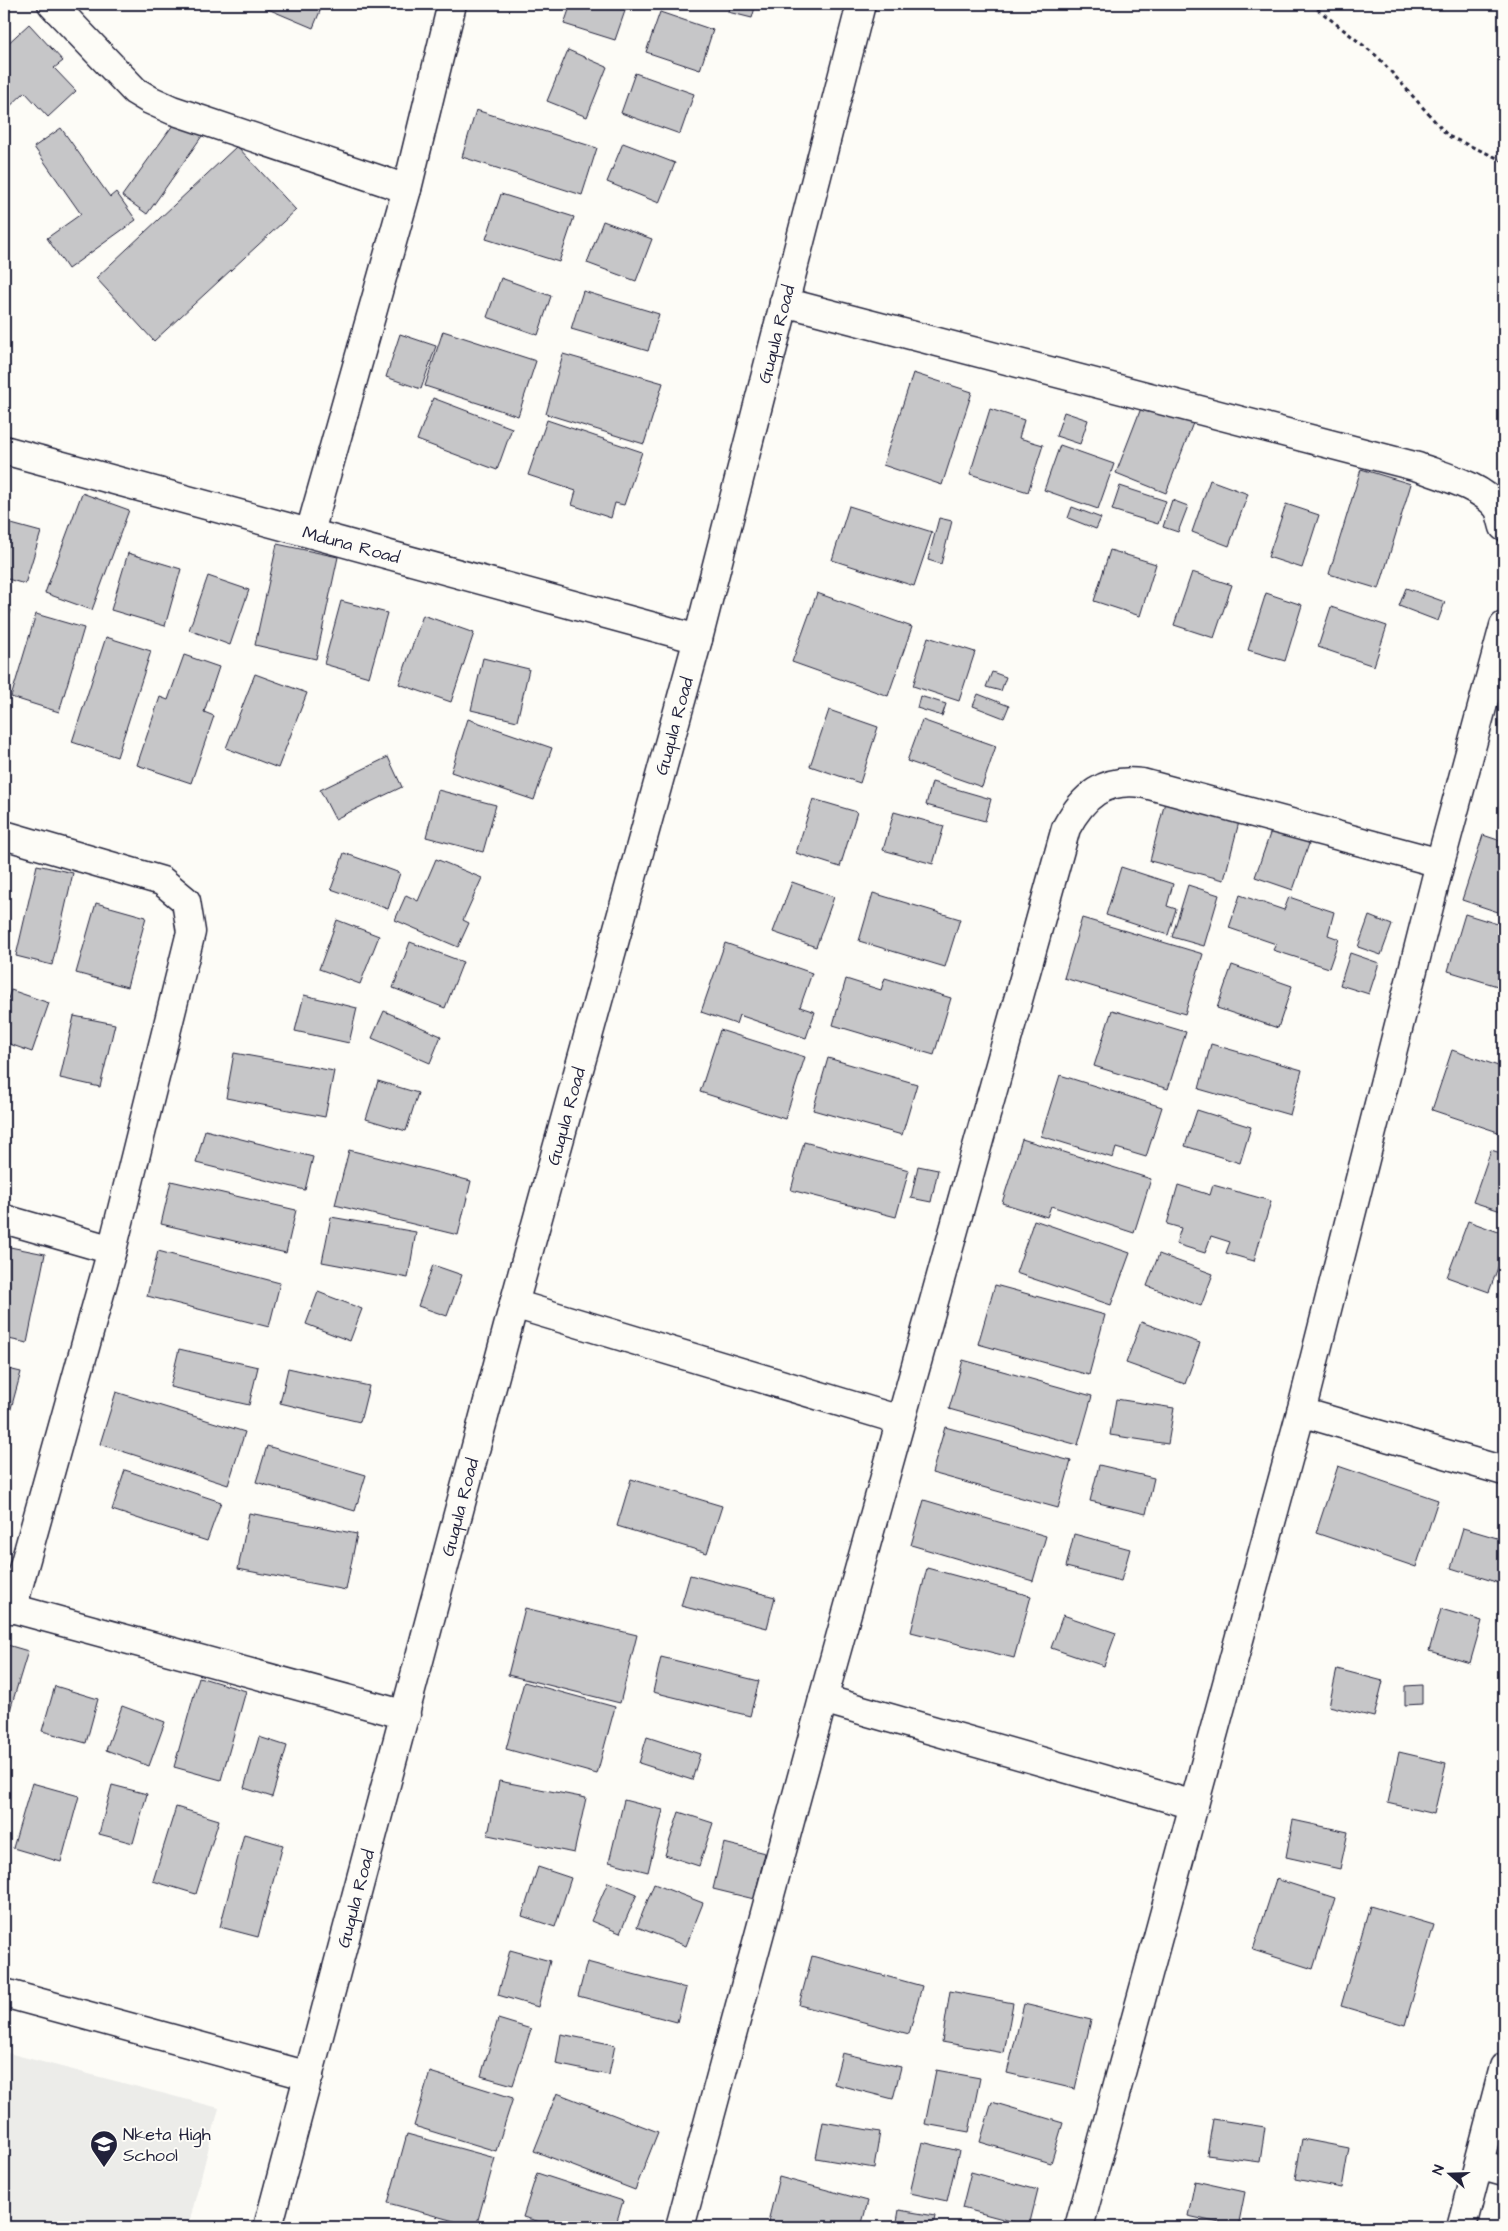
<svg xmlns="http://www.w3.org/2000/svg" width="1508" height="2231" font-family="'Architects Daughter',sans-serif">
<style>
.built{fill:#ecece9}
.building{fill:#c6c6c8;stroke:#22223b}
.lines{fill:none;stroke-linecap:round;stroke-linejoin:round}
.minor-casing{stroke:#22223b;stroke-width:31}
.path{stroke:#22223b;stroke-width:3;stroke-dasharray:4 4;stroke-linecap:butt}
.minor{stroke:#fdfcf7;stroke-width:28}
.labels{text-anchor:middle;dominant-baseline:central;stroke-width:4;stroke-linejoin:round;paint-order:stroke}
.street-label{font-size:18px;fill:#22223b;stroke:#fdfcf7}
.poi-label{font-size:18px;fill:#22223b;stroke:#fdfcf7;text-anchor:start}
</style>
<rect width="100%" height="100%" fill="#fdfcf7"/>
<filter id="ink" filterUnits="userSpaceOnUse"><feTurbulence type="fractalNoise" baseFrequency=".02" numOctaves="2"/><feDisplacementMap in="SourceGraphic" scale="10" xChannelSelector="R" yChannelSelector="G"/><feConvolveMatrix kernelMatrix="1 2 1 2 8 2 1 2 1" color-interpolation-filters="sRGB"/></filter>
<g filter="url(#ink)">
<path class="built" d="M4,2052L219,2108L188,2227H4Z"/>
<g class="building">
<path d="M256,4H323L313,28Z"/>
<path d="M571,4H613L626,8L615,40L564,24Z"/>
<path d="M730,4H756L752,18L728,12Z"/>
<path d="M660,12L713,30L700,70L646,52Z"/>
<path d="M29,24L63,61L54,68L76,91L48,117L25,92L4,112V47Z"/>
<path d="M568,50L607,67L587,117L547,101Z"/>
<path d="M635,73L694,94L680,134L621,113Z"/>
<path d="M476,110L597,148L582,195L462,157Z"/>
<path d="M178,118L202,136L147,214L122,196Z"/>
<path d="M61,128L110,197L116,192L136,220L68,269L47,238L81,214L34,147Z"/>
<path d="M623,143L675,163L659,203L607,182Z"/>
<path d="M237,146L296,210L154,341L96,278Z"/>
<path d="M501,194L574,217L559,262L486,239Z"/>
<path d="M603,221L652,239L636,281L587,263Z"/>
<path d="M501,278L551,296L538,335L487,317Z"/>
<path d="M583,291L659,314L648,351L571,329Z"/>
<path d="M443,331L536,361L518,416L425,386Z"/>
<path d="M400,334L436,346L421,389L386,377Z"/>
<path d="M563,354L663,383L644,444L546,414Z"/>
<path d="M913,373L972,392L942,485L883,465Z"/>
<path d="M433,398L512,428L497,470L417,440Z"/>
<path d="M1143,403L1193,423L1166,493L1116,473Z"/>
<path d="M990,409L1024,420L1019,438L1043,445L1028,492L970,474Z"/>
<path d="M1064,412L1088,420L1080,444L1056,436Z"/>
<path d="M547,420L642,452L624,505L615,503L611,518L572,505L576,491L528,475Z"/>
<path d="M1060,445L1114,464L1098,509L1044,490Z"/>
<path d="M1361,469L1411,484L1379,589L1329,574Z"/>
<path d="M1210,480L1248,494L1229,546L1192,532Z"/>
<path d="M1120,486L1166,501L1158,524L1112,510Z"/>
<path d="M82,493L129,510L92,610L45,593Z"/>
<path d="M1172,500L1188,506L1178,532L1163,527Z"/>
<path d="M1286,504L1319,515L1302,568L1268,557Z"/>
<path d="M849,506L932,532L914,586L832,560Z"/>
<path d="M1072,507L1101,518L1096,529L1068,518Z"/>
<path d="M939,518L952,521L941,564L928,560Z"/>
<path d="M4,522L41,532L25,584L4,578Z"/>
<path d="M277,544L338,557L316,659L255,645Z"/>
<path d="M1110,550L1156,564L1140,616L1094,601Z"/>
<path d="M128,553L181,569L165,626L111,610Z"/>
<path d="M1192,572L1232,585L1214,638L1174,625Z"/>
<path d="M208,576L249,590L230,645L189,630Z"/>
<path d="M1406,588L1445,602L1438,621L1399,606Z"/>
<path d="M817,593L912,627L888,696L792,662Z"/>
<path d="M1266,593L1302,605L1285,661L1248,650Z"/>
<path d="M341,601L387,613L369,677L324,664Z"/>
<path d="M1331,607L1387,626L1374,666L1318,647Z"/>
<path d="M4,608L11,610L4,633Z"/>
<path d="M36,614L84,628L59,712L11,697Z"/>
<path d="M423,615L474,633L451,702L399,684Z"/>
<path d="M106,637L151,651L117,757L72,742Z"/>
<path d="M928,637L975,652L959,701L913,686Z"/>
<path d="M184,655L219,667L204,712L214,716L191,783L137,765L160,697L168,700Z"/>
<path d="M483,658L529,669L517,721L471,710Z"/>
<path d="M992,672L1006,677L1001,691L986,687Z"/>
<path d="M255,674L307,693L278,768L226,748Z"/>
<path d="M978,694L1009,706L1004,718L973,706Z"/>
<path d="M920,696L946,704L942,716L917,708Z"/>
<path d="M829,710L878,727L860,783L810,766Z"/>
<path d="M468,719L552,748L534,800L451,772Z"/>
<path d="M922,720L996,746L982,787L907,761Z"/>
<path d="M388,757L402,787L335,819L320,790Z"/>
<path d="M932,782L991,799L985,821L926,805Z"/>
<path d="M438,790L496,805L483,852L426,837Z"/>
<path d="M813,799L857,812L840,867L796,853Z"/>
<path d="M1165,802L1239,822L1224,880L1150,861Z"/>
<path d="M894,812L944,826L933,864L883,850Z"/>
<path d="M1273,825L1311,838L1293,890L1255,877Z"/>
<path d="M1483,835L1504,842V914L1462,900Z"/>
<path d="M344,853L400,873L388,909L331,889Z"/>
<path d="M436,859L482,878L463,920L469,923L458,947L395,920L406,895L418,901Z"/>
<path d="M37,865L73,873L52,965L16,956Z"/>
<path d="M1121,867L1173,884L1167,906L1176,909L1168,935L1106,915Z"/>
<path d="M792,882L834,897L816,947L773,932Z"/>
<path d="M1188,885L1219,895L1204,946L1172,937Z"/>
<path d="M873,893L960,919L945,967L859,941Z"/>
<path d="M1240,895L1284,910L1289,897L1334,912L1328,935L1339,939L1329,968L1273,950L1276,944L1229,928Z"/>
<path d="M96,903L146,917L127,987L76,973Z"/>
<path d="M1465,914L1504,926V988L1448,971Z"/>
<path d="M1369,916L1392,925L1381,955L1358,947Z"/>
<path d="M1082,918L1203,954L1185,1014L1064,978Z"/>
<path d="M337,920L379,936L360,984L319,969Z"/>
<path d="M410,942L463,962L445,1008L393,988Z"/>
<path d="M725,943L812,973L800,1007L815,1012L806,1038L739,1015L736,1024L701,1012Z"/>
<path d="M1350,953L1379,963L1369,994L1340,985Z"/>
<path d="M1232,965L1292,986L1278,1028L1217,1008Z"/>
<path d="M885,978L951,998L934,1055L833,1025L846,979L881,990Z"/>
<path d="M11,990L49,1003L32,1052L4,1042V1010Z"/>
<path d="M304,995L357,1008L349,1043L295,1031Z"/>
<path d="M1112,1010L1186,1032L1168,1089L1094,1066Z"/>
<path d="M384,1011L441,1036L430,1063L372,1038Z"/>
<path d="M74,1016L115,1024L100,1087L60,1078Z"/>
<path d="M720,1030L805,1057L785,1119L700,1092Z"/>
<path d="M1211,1044L1302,1070L1290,1115L1199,1089Z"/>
<path d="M1452,1050L1504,1068V1134L1432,1110Z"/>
<path d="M234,1053L334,1071L325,1117L226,1098Z"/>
<path d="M828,1058L917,1084L902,1135L813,1110Z"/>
<path d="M1060,1075L1162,1107L1146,1157L1116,1148L1113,1158L1041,1136Z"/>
<path d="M378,1081L418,1093L406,1131L366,1119Z"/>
<path d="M1197,1110L1251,1127L1240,1163L1185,1146Z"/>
<path d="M205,1130L313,1157L305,1190L196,1163Z"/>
<path d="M1022,1139L1151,1179L1134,1233L1051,1206L1047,1217L1002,1203Z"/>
<path d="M804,1142L909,1170L896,1217L791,1190Z"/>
<path d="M349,1150L471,1181L458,1235L335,1205Z"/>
<path d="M1491,1150L1504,1154V1212L1473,1202Z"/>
<path d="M918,1166L938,1170L931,1202L911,1198Z"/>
<path d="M171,1181L296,1210L286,1253L161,1224Z"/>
<path d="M1178,1185L1210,1195L1213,1185L1271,1201L1254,1261L1226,1253L1230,1242L1211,1236L1205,1253L1176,1244L1181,1228L1167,1224Z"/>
<path d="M331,1217L416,1232L408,1278L322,1262Z"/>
<path d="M1034,1220L1130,1253L1111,1305L1016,1273Z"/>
<path d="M1468,1221L1504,1234V1251L1489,1292L1447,1277Z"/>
<path d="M5,1246L45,1254L27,1343L4,1338Z"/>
<path d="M158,1251L280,1283L269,1327L147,1296Z"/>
<path d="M1159,1254L1213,1274L1201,1306L1147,1286Z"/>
<path d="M433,1265L462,1275L447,1316L418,1306Z"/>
<path d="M995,1285L1105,1315L1089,1375L978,1344Z"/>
<path d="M318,1292L362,1309L350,1341L306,1324Z"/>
<path d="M1141,1322L1200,1343L1185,1384L1126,1363Z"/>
<path d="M179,1349L258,1367L249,1405L170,1387Z"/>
<path d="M963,1360L1092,1396L1078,1445L949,1409Z"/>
<path d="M4,1368L21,1372L4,1434Z"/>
<path d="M288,1368L369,1386L360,1422L280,1403Z"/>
<path d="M116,1392L245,1432L228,1485L100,1444Z"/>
<path d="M1116,1399L1174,1408L1168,1444L1110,1435Z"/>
<path d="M945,1427L1071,1461L1058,1508L932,1473Z"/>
<path d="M267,1446L366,1475L355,1511L256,1482Z"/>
<path d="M1099,1465L1154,1478L1146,1514L1090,1501Z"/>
<path d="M1338,1466L1438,1500L1416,1567L1316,1533Z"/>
<path d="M125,1470L221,1502L207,1541L112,1510Z"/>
<path d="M631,1479L722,1506L707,1553L617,1526Z"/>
<path d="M924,1500L1046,1536L1033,1581L911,1545Z"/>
<path d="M249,1513L357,1534L346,1590L238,1569Z"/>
<path d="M1463,1528L1504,1540V1565L1499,1583L1451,1568Z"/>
<path d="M1074,1534L1130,1549L1121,1581L1066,1567Z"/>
<path d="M927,1568L1031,1596L1014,1658L911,1632Z"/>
<path d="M690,1575L775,1597L767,1628L681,1606Z"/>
<path d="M525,1608L637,1635L620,1703L508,1675Z"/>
<path d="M1441,1609L1482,1621L1470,1663L1429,1651Z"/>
<path d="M1063,1615L1116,1633L1104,1666L1051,1648Z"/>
<path d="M4,1644L28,1651L4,1730Z"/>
<path d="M661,1657L759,1681L750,1716L653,1692Z"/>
<path d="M1337,1669L1383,1681L1374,1717L1329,1706Z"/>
<path d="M199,1677L246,1691L221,1780L174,1767Z"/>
<path d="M524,1682L615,1707L597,1774L506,1749Z"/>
<path d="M1422,1685V1704L1405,1705V1686Z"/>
<path d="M55,1686L98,1699L86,1743L42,1731Z"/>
<path d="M122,1706L165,1722L149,1766L106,1750Z"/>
<path d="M259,1737L287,1746L272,1797L244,1788Z"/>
<path d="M647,1737L700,1754L692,1780L639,1763Z"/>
<path d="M1399,1752L1446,1763L1434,1814L1388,1803Z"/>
<path d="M499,1781L586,1798L574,1853L488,1835Z"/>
<path d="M32,1783L79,1796L61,1862L13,1848Z"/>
<path d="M112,1785L147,1794L133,1843L99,1834Z"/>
<path d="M624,1800L663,1810L648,1872L609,1862Z"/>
<path d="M176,1807L219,1820L196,1894L153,1881Z"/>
<path d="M679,1812L713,1823L699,1866L665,1855Z"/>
<path d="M1293,1820L1348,1832L1340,1869L1286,1857Z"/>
<path d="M244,1834L283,1845L258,1937L220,1927Z"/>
<path d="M724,1843L765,1853L754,1899L713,1889Z"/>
<path d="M538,1867L571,1878L555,1927L522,1916Z"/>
<path d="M1276,1879L1335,1898L1313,1969L1253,1950Z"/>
<path d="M608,1882L637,1894L620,1933L591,1921Z"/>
<path d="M654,1884L703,1903L686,1946L637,1927Z"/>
<path d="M1370,1906L1434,1925L1405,2025L1341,2006Z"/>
<path d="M510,1950L550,1961L538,2007L498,1995Z"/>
<path d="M812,1956L922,1986L909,2034L799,2005Z"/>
<path d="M587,1962L686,1988L677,2022L578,1996Z"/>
<path d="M950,1991L1013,2003L1004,2053L942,2042Z"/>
<path d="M1024,2004L1091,2020L1075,2089L1007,2073Z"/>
<path d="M498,2019L531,2029L513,2085L481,2076Z"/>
<path d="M561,2034L615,2045L609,2075L556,2064Z"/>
<path d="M842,2053L901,2067L893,2099L834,2084Z"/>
<path d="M936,2070L980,2078L969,2132L925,2124Z"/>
<path d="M430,2072L513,2098L496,2151L414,2126Z"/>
<path d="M557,2093L658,2132L635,2190L534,2151Z"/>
<path d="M992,2102L1063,2123L1051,2163L980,2142Z"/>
<path d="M1213,2119L1265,2127L1260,2162L1207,2155Z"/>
<path d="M823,2122L880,2132L874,2168L816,2158Z"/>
<path d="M407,2134L495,2158L476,2227L388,2203Z"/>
<path d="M1302,2139L1349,2148L1342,2188L1295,2179Z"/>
<path d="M922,2142L959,2151L947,2201L910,2193Z"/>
<path d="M971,2172L1038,2190L1029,2226L962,2208Z"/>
<path d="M537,2173L623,2201L615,2227H558L523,2217Z"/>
<path d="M779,2177L868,2201L861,2227L767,2226Z"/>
<path d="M1195,2181L1245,2192L1238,2227L1188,2216Z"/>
<path d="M899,2210L935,2216L933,2227H896Z"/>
</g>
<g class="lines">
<g class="minor-casing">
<g id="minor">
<path d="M52,4L135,91L150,100L172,110L407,189"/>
<path d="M784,302L1418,467C1442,476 1482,486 1498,508C1501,513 1502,521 1504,527"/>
<path id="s1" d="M4,450L698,639"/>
<path d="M310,532L407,189L452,4"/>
<path d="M4,835L162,881L186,901L191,932L112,1250L12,1609"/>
<path d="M4,1219L112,1250"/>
<path d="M514,1304L900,1420"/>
<path d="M1301,1412L1504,1471"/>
<path d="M4,1606L406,1715"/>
<path d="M823,1699L1194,1805"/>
<path d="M4,1993L309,2076"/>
<path d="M1479,2164L1504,2171"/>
<path id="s2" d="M268,2227L514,1304L698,639L861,4"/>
<path d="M680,2227L823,1699L1066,828C1083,796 1104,778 1142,783L1440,863"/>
<path d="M1079,2227L1301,1412L1440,863L1504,626"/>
<path d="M1462,2227L1504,2067"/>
</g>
</g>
<path class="path" d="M1311,4L1378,57L1448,136L1504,161"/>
<use href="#minor" class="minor"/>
</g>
</g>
<defs>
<g id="school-pin" transform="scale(1.4375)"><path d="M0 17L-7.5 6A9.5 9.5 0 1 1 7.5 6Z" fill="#22223b" stroke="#fdfcf7"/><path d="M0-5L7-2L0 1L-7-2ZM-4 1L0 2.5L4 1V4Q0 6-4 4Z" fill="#fff"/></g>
</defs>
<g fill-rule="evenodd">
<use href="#school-pin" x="104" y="2144"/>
</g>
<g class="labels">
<g class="street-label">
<text stroke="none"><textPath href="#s2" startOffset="1960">Guqula Road</textPath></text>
<text stroke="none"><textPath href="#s1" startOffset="360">Mduna Road</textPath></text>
<text stroke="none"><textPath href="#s2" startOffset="1555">Guqula Road</textPath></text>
<text stroke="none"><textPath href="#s2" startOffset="1150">Guqula Road</textPath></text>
<text stroke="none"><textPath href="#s2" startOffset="745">Guqula Road</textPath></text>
<text stroke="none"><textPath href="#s2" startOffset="340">Guqula Road</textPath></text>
</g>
<g class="poi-label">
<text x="123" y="2134">Nketa High<tspan x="123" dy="21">School</tspan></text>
</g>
</g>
<rect width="1508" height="2231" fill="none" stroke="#fdfcf7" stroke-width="20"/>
<rect x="10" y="10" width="1488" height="2211" fill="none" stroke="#22223b" stroke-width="2" filter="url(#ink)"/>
<g transform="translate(1450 2174) rotate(290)" stroke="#fdfcf7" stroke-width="4" paint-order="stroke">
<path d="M0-4L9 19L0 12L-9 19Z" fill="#22223b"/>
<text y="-8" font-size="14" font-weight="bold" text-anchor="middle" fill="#22223b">N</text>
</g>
</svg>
